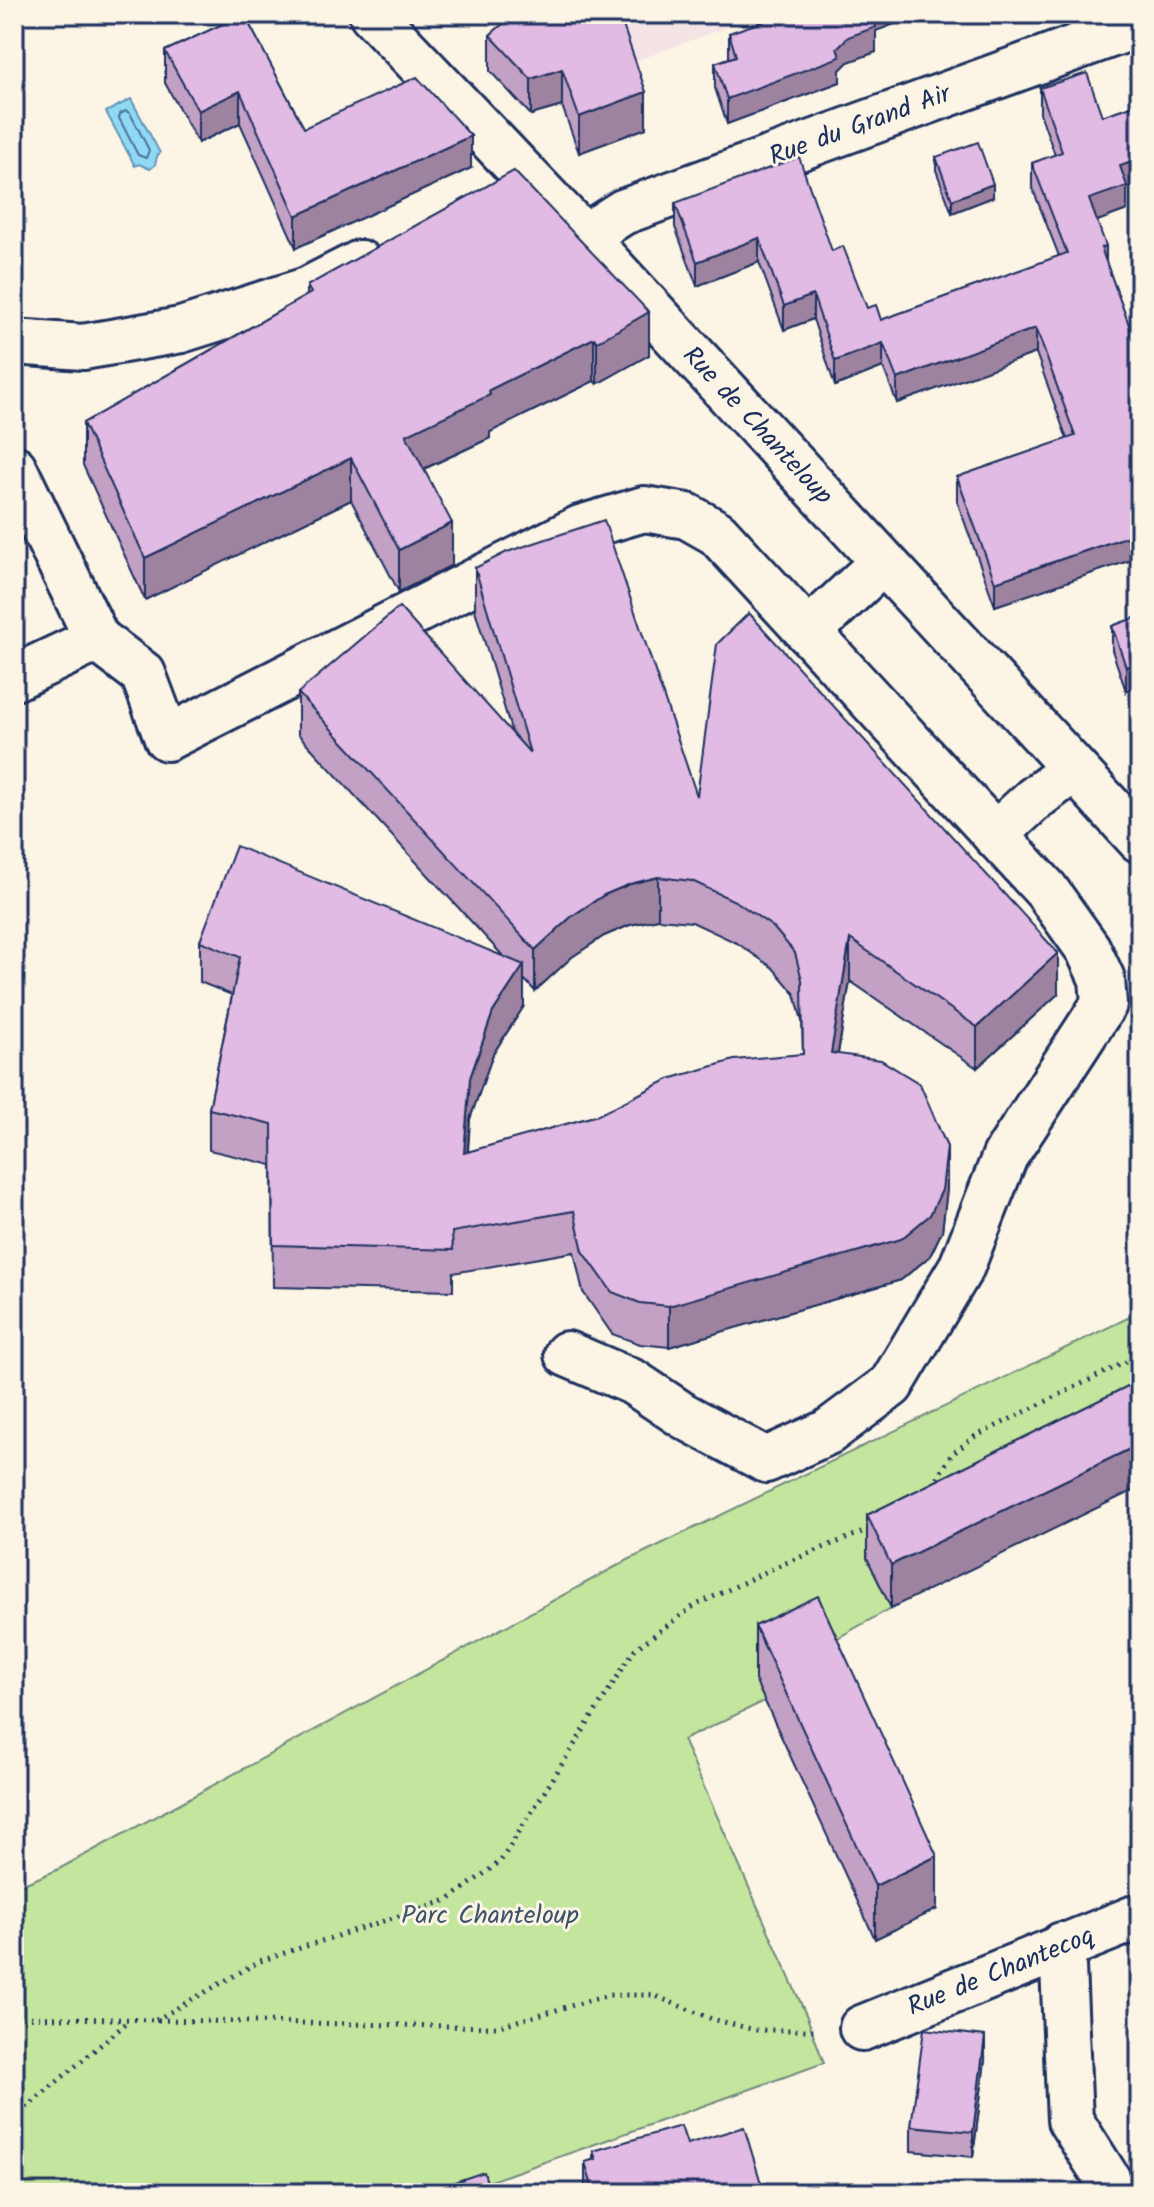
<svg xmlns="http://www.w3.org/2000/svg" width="1154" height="2207" font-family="Kalam,sans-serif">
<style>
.built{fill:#f4e4e5}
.green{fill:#c4e59d;stroke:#708a7e;stroke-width:2}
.water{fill:#91d8f3;stroke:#6294b7;stroke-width:2}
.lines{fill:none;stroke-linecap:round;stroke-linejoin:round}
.shore{stroke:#4a739a;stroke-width:2}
.minor-casing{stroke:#1b2f5e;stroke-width:50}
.path{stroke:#1b2f5e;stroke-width:5;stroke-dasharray:2 6;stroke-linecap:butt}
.minor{stroke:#fcf5e5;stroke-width:44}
.wall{fill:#c2a1c4;stroke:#1b2f5e;stroke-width:2;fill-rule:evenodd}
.shaded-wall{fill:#9e83a0;stroke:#1b2f5e;stroke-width:2}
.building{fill:#e1bbe4;stroke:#1b2f5e;stroke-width:2}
.labels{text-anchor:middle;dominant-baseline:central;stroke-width:6;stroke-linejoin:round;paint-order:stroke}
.street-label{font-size:26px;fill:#1b2f5e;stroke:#fcf5e5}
.park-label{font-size:26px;fill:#3d536b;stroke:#fcf5e5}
</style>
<rect width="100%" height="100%" fill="#fcf5e5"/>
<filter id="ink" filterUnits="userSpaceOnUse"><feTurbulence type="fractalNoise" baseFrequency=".0125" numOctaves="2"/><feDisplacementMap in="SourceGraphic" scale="16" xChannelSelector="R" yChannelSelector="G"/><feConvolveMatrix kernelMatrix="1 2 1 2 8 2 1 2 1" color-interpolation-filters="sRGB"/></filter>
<g filter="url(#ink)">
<path class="built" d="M605,14H761L617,68Z"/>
<path class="green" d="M1140,1312V1423L868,1558L891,1608L818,1649L765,1701L683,1740L807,2017L824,2063L457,2193H14V1888L57,1870L626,1561Z"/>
<path class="water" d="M131,99L160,153L157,156L155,165L150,169L139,164L135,166L106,112Z"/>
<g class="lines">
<path class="shore" d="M126,111L130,113L149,150L146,158L138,155L119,118L120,114Z"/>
<g class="minor-casing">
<g id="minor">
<path d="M372,14L584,237L1140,840"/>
<path d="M584,237L623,212L1140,24"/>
<path d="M14,342L83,347L181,330L307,290L360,263"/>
<path d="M14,468L97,639L14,678"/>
<path d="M808,632L883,562"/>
<path d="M97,639L143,674L167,738L580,528L644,509L687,516L717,533L1046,890L1088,949L1102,979L1104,1004L1005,1156L962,1266L891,1385L828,1432L766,1460L684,1416L633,1382L567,1354"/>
<path d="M995,835L1034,799L1074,769"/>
<path d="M1062,1945L1070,2120L1113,2188"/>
<path d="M862,2028L1140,1916"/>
</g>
</g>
<g class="path">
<path d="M933,1485L951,1455L974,1437L1140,1355"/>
<path d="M14,2017L496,2027L609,1995H653L712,2019L755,2030H814"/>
<path d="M156,2020L260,1961L448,1900L500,1862L635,1649L694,1606L778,1566L870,1529"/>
<path d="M14,2118L129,2021"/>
</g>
<use href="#minor" class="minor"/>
</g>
<g class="wall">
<path d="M244,14L304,128L471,168L296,248L240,123L198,143L165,83V51Z"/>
<path d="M510,14H619L646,128L579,153L562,106L531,115L490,71V35L511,17Z"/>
<path d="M876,31V52L848,62L840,70V82L727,124L715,88V63L729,58V33Z"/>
<path d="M1040,88L1102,116L1140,103V184L1127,188V210L1097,221L1106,262L1140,355V557L995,606L957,501V477L1067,439L1036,353L897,403L883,367L835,386L813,319L784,330L759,262L697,286L675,227V203L832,251L867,308L881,320L1059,256L1032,187V163L1055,155L1040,113Z"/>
<path d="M936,157L993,197L952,213L936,170Z"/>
<path d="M514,171L649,355L597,384L594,381L490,432V438L424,469L452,565L399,592L351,500L145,600L83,465V423L307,295V286Z"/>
<path d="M1139,562H1140V590L1139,587Z"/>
<path d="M475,568L697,796L1058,994L977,1068L850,981L838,1054L947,1189L942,1231L930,1256L901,1280L669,1347L640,1344L612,1334L583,1292L574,1252L453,1273V1291L273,1287L272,1165L209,1150V1109L232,995L200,982V941L503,956L298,734V693L512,733L475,610ZM658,919L692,922L737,943L773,968L795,994L802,1021L803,1054L598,1115L468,1152L470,1119L493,1054L524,1006V979L535,991L572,957L604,936L630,925Z"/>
<path d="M1140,616L1126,691L1112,650V626Z"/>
<path d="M1140,1380L891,1608L867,1558V1515Z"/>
<path d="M755,1626L937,1909L875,1939L755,1680Z"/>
<path d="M985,2060L973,2157L911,2151V2126Z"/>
<path d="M687,2144L764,2193H585V2162L593,2160V2151Z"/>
</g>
<g class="shaded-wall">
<path d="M870,14H921L876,31V52L848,62L840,70V82L727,124V99L837,48Z"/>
<path d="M22,43V68L14,72V48Z"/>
<path d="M562,69V106L531,115V79Z"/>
<path d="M240,91V123L198,143V111Z"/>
<path d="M646,92V128L579,153V117Z"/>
<path d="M471,136V168L296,248V216Z"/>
<path d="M1140,159V184L1127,188V210L1089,224V199L1120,166Z"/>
<path d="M993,184V197L952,213V200Z"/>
<path d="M759,238V262L697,286V262Z"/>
<path d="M1106,246V270L1101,248Z"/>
<path d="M813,295V319L784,330V306Z"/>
<path d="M649,312V355L597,384V342Z"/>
<path d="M1036,328V353L897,403V379Z"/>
<path d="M594,338V381L490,432V438L406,477V435L489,390Z"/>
<path d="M883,343V367L835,386V361Z"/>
<path d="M351,458V500L145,600V558Z"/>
<path d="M452,523V565L399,592V550Z"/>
<path d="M1140,532V557L995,606V582Z"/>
<path d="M1140,661V685L1126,691V667Z"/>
<path d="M658,877V919L630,925L604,936L572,957L535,991V950L572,916L604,895L630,884Z"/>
<path d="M850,939V981L831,1094V1053Z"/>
<path d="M1058,953V994L977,1068V1027Z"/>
<path d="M524,965V1006L493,1054L470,1119L464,1194V1153L470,1078L493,1012Z"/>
<path d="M947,1147V1189L942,1231L930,1256L901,1280L669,1347V1306Z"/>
<path d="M1140,1444V1487L891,1608V1565Z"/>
<path d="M937,1856V1909L875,1939V1886Z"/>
<path d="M985,2036V2060L973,2157V2132Z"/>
</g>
<g class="building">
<path d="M244,14L304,128L417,77L471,136L296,216L240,91L198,111L165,51Z"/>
<path d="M514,14H619L646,92L579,117L562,69L531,79L490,35Z"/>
<path d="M785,14H871L876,27L848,37L837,48L840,57L727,99L715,63L736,56L729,33Z"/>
<path d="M14,26L22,43L14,48Z"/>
<path d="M1087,73L1102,116L1140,103V159L1120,166L1127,186L1089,199L1106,246L1101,248L1140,355V532L995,582L957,477L1075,436L1036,328L897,379L883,343L835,361L813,295L784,306L759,238L697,262L675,203L799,157L832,251L843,246L867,308L876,305L881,320L1067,253L1032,163L1062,152L1040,88Z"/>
<path d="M978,142L993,184L952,200L936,157Z"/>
<path d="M514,171L649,312L597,342L594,338L489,390L490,395L406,435L452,523L399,550L351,458L145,558L83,423L311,293L307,286Z"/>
<path d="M604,520L697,796L717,644L749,613L1058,953L977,1027L850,939L831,1053L881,1060L920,1084L947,1147L942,1190L930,1215L901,1239L669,1306L640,1303L612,1292L583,1251L574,1211L452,1232L453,1250L273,1245L272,1124L209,1109L240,957L200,941L236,846L524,965L493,1012L470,1078L464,1153L598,1115L669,1079L734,1060L803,1054L802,980L795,953L773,927L737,902L692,881L658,877L630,884L604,895L572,916L535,950L298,693L399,607L530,753L475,568L507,552Z"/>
<path d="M1140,616V661L1126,667L1112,626Z"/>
<path d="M1140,1380V1444L891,1565L867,1515Z"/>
<path d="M818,1596L937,1856L875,1886L755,1626Z"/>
<path d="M924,2029L985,2036L973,2132L911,2126Z"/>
<path d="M681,2126L687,2144L744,2127L764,2193H594L585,2162L596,2159L593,2151Z"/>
<path d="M484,2172L490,2193H422Z"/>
</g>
</g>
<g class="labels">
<g class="street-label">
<text transform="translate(860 126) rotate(-20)">Rue du Grand Air</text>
<text transform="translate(757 426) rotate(47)">Rue de Chanteloup</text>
<text transform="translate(1001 1972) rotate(-22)">Rue de Chantecoq</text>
</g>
<g class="park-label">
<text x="490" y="1916">Parc Chanteloup</text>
</g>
</g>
<rect width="1154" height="2207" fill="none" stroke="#fcf5e5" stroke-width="48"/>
<rect x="24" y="24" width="1106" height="2159" fill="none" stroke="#1b2f5e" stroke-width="3" filter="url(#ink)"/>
</svg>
